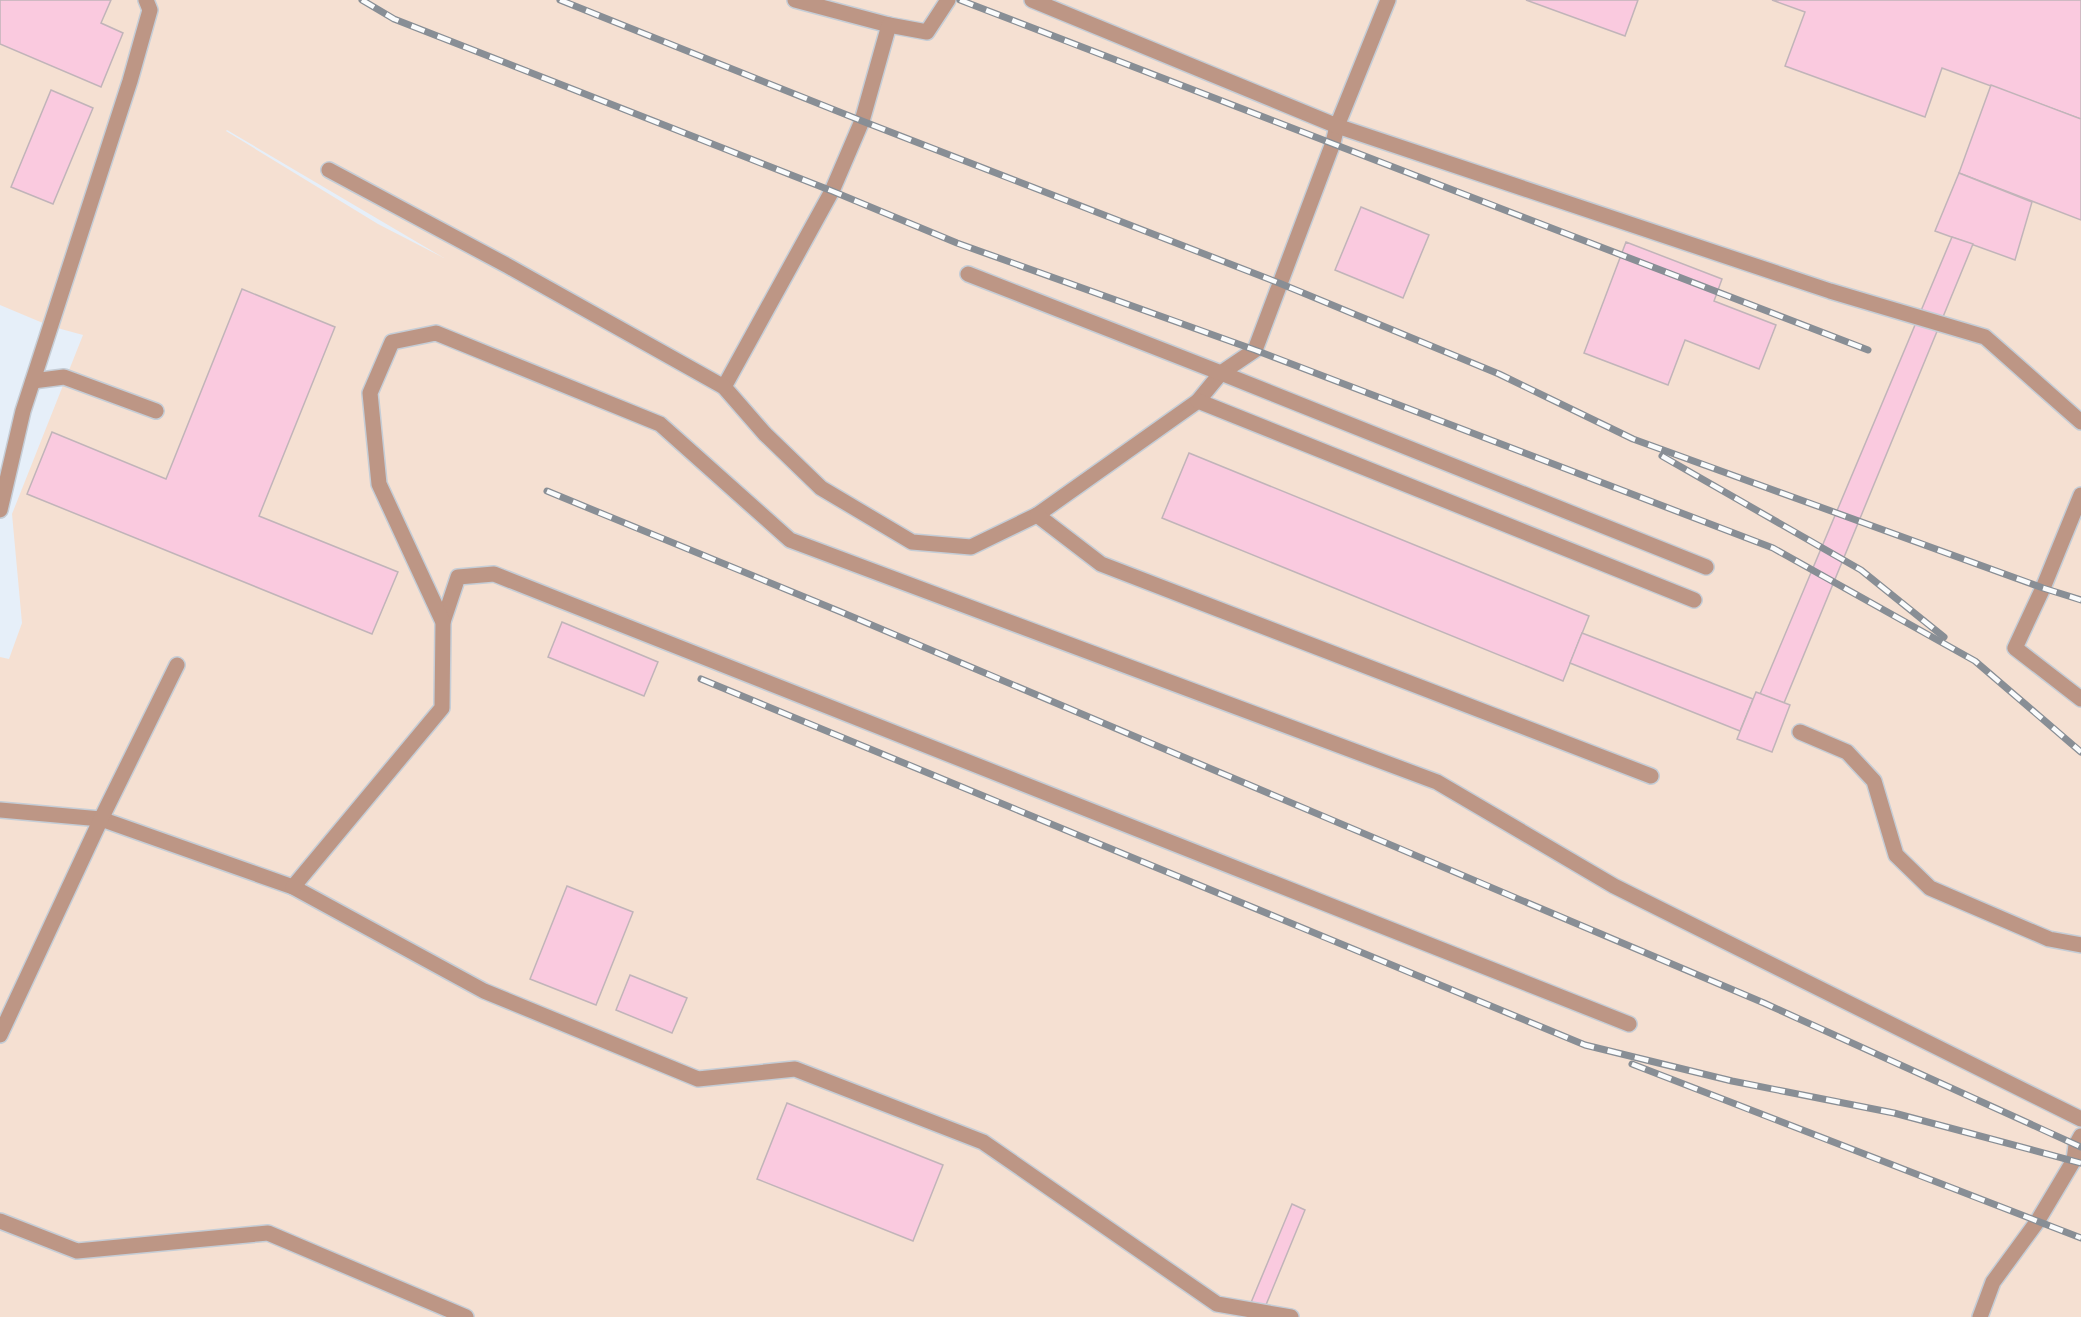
<svg xmlns="http://www.w3.org/2000/svg" width="2081" height="1317" font-family="Montserrat,sans-serif">
<style>
.industrial{fill:#f5e0d2;fill-rule:evenodd}
.building{fill:#facadf;stroke:#c1b4b9;stroke-width:1.5}
.lines{fill:none;stroke-linecap:round;stroke-linejoin:round}
.minor-casing{stroke:#c5cdd6;stroke-width:18}
.minor{stroke:#bd9685;stroke-width:15}
.rail-casing{stroke:#888e95;stroke-width:7}
.rail{stroke:#fafcfd;stroke-width:4.5;stroke-dasharray:14;stroke-linecap:butt}
</style>
<rect width="100%" height="100%" fill="#e6eff9"/>
<path class="industrial" d="M0,0H2081V1317H0V657L9,659L22,623L12,514L83,335L50,326L0,305ZM226,131L227,130L444,258L378,224Z"/>
<g class="building">
<path d="M0,0H111L101,23L123,33L101,87L0,44Z"/>
<path d="M1526,0H1638L1625,36Z"/>
<path d="M1772,0H2081V119L1942,68L1925,117L1785,66L1805,12Z"/>
<path d="M1991,85L2081,119V220L1959,173Z"/>
<path d="M51,90L93,108L53,204L11,187Z"/>
<path d="M1959,173L2032,202L2015,260L1935,231Z"/>
<path d="M1361,207L1429,235L1403,298L1335,270Z"/>
<path d="M1952,237L1973,244L1784,703L1760,694Z"/>
<path d="M1626,242L1722,279L1714,301L1776,325L1759,369L1685,340L1668,385L1584,353Z"/>
<path d="M242,289L335,327L259,516L398,572L372,634L27,494L52,432L166,479Z"/>
<path d="M1189,453L1589,616L1563,681L1162,518Z"/>
<path d="M562,622L658,662L644,696L548,657Z"/>
<path d="M1582,633L1753,699L1740,731L1570,663Z"/>
<path d="M1756,692L1790,705L1772,752L1737,739Z"/>
<path d="M567,886L633,912L596,1005L530,979Z"/>
<path d="M630,975L687,998L672,1033L616,1010Z"/>
<path d="M787,1103L943,1165L913,1241L757,1179Z"/>
<path d="M1292,1204L1305,1210L1261,1317H1245Z"/>
</g>
<g class="lines">
<g class="minor-casing">
<g id="minor">
<path d="M795,0L889,25"/>
<path d="M948,0L927,32L889,25L862,121L832,191L724,387L765,434L821,488L912,542L971,547L1037,515L1198,401L1221,373L1255,350L1333,143L1337,126L1388,0"/>
<path d="M1032,0L1337,126L1830,291L1985,337L2081,422"/>
<path d="M329,170L508,266L724,387"/>
<path d="M968,274L1221,373L1706,567"/>
<path d="M33,381L64,377L156,411"/>
<path d="M1198,401L1694,600"/>
<path d="M2081,495L2043,588L2015,648L2081,699"/>
<path d="M0,510L23,411L130,81L150,10L146,0"/>
<path d="M1037,515L1101,564L1651,776"/>
<path d="M443,622L458,577L494,574L1629,1024"/>
<path d="M1800,732L1847,752L1874,781L1896,855L1930,888L2049,939L2081,945"/>
<path d="M0,810L101,819L293,887L484,991L698,1079L795,1069L983,1142L1217,1304L1291,1317"/>
<path d="M293,887L442,708L443,622L379,484L370,393L392,342L436,333L660,424L790,540L1437,782L1614,886L2081,1119"/>
<path d="M0,1035L101,819L177,665"/>
<path d="M0,1221L77,1251L268,1233L466,1317"/>
<path d="M1980,1317L1993,1282L2037,1222L2074,1160L2076,1145L2081,1136"/>
</g>
</g>
<use href="#minor" class="minor"/>
<g class="rail-casing">
<g id="rail">
<path d="M362,0L394,19L832,191L957,243L1255,350L1773,548L1975,661L2081,752"/>
<path d="M560,0L862,121L1279,283L1499,374L1633,439L2043,588L2081,600"/>
<path d="M960,0L1868,350"/>
<path d="M1662,456L1861,570L1944,637"/>
<path d="M547,491L841,612L1764,1003L2081,1147"/>
<path d="M701,679L1585,1045L1732,1081L1894,1113L2081,1163"/>
<path d="M1632,1064L2081,1238"/>
</g>
</g>
<use href="#rail" class="rail"/>
</g>
</svg>
